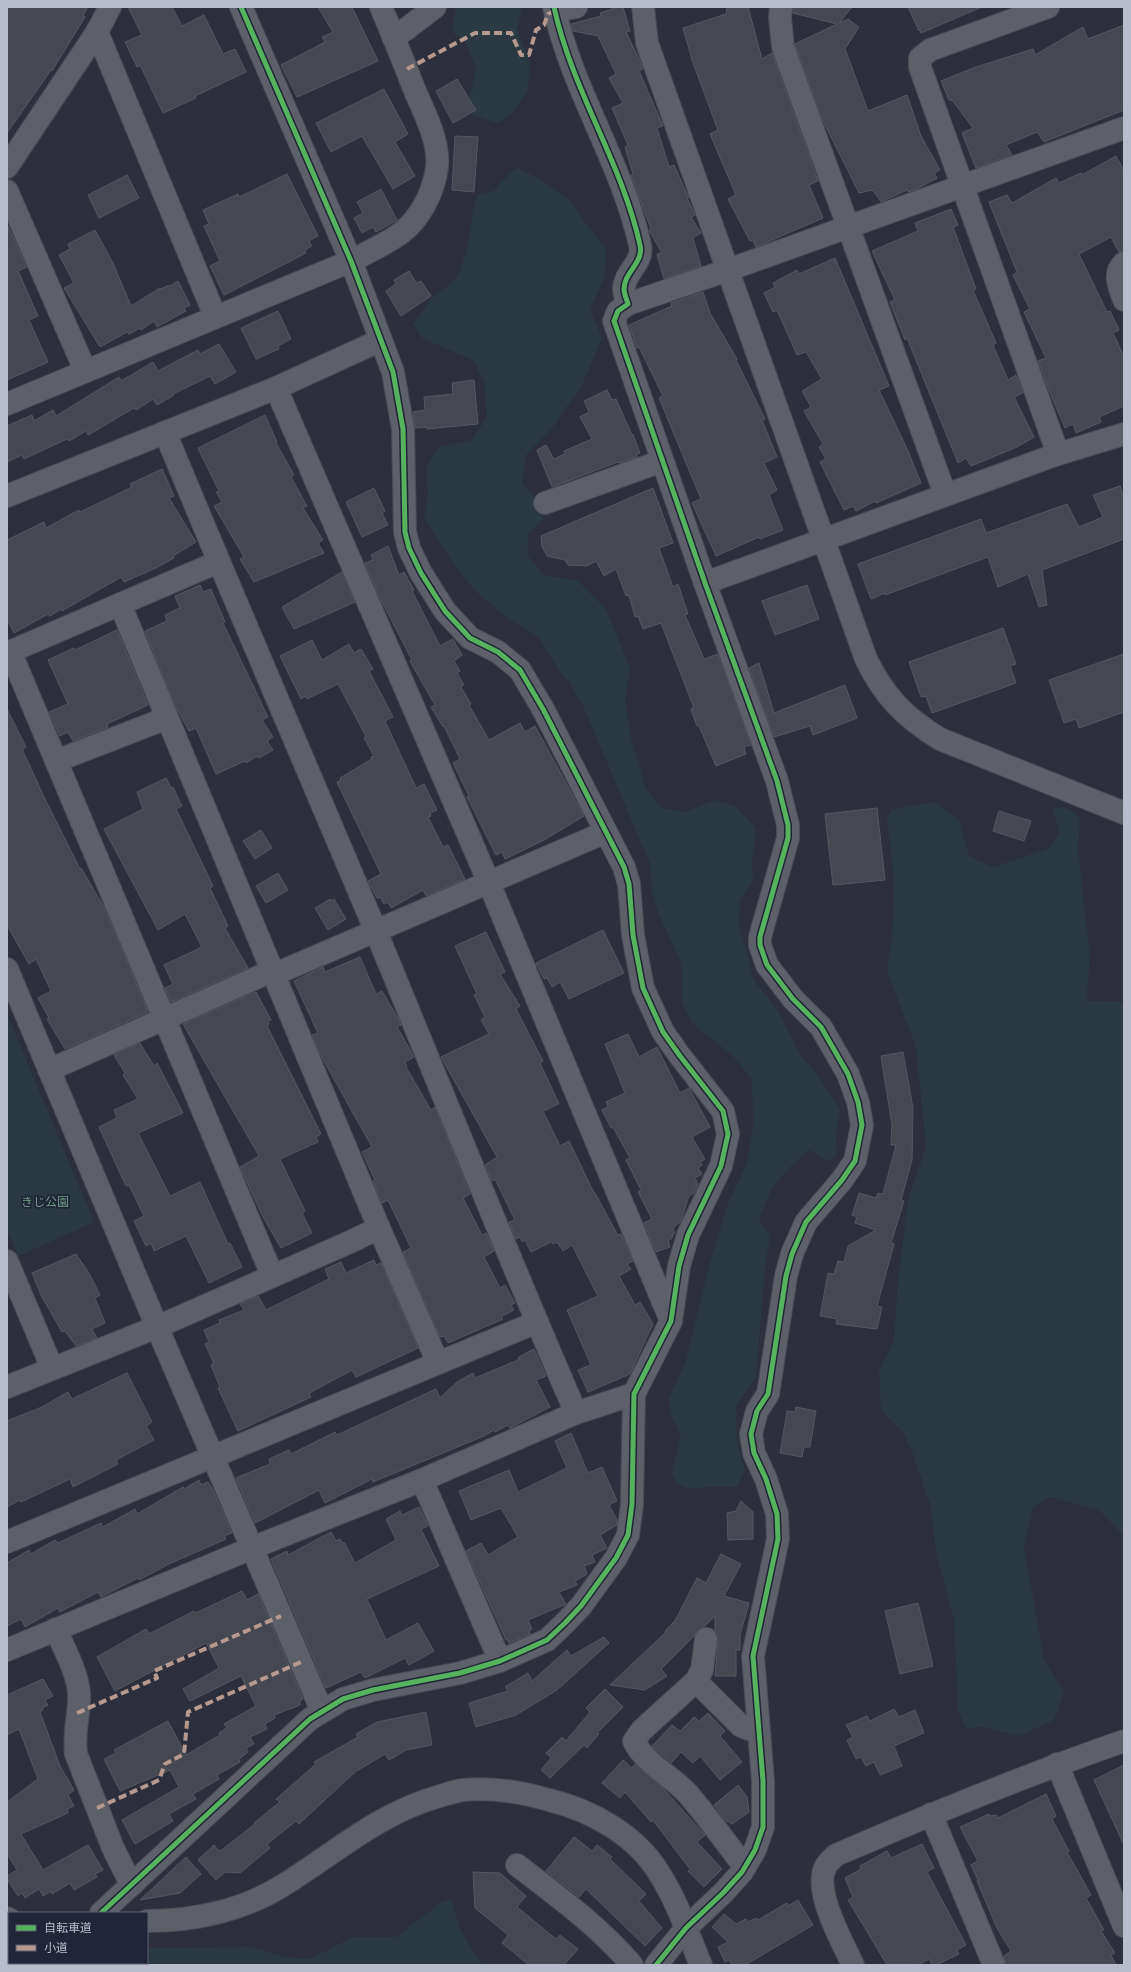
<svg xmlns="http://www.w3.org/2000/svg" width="1131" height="1972" font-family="Mulish,'Noto Sans JP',sans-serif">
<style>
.green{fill:#2a3942}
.building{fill:#454851;stroke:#555863}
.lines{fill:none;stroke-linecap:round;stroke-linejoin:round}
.minor-casing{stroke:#494c55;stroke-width:24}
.minor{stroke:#5d6069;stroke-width:22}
.quiet{stroke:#b69a8f;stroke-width:4;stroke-dasharray:8 4;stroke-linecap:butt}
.cycleway-casing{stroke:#202537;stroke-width:8}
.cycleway{stroke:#56b35d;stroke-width:5}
.labels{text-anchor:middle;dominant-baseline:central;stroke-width:3.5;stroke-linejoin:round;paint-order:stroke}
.park-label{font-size:12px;fill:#709c83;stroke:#202537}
</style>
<rect width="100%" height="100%" fill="#2d303c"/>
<g class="green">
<path d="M456,7H522L517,28L530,63L528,91L512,113L498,123L473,115L470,97L476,68L465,41L452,32Z"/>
<path d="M517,168L541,180L571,201L584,221L606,249L605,276L590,310L602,338L580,390L567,406L553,427L526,455L522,484L545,507L542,521L529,533L527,555L544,575L578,581L605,608L630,667L625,701L632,743L646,789L662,808L685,812L715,800L735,806L756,828L752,863L753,880L740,901L739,927L754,980L778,1011L801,1056L817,1074L840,1109L836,1135L837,1155L828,1161L809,1150L790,1167L772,1188L759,1219L770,1236L765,1268L756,1377L736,1406L737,1445L745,1469L737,1487L716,1486L691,1489L677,1484L672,1473L681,1436L672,1418L669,1398L686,1361L707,1273L716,1243L728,1204L747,1163L754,1122L751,1078L732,1055L693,1024L682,1003V964L659,915L652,892L650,864L584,708L569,681L559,671L539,637L506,617L474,590L447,554L424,517L428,495L426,468L439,447L471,441L487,417L484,381L473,360L423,339L413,324L431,299L457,278L467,250L473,210L478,195L494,191L504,179Z"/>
<path d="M934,802L959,820L969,856L993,867L1050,848L1060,833L1052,808C1065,805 1071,809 1080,819L1078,850L1090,958L1086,1001L1124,1002V1536L1099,1510L1051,1497L1033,1507L1024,1547L1044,1660L1064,1692L1054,1720L1019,1736L981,1726L967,1730L958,1711L954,1619L936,1552L931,1507L913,1454L903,1432L881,1410L879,1371L894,1341L898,1280L908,1199L926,1148L916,1047L887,971L892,936L894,894L892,858L887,818L891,810Z"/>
<path d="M7,1014L94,1222L18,1256L7,1229Z"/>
<path d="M451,1900L460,1929L482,1965H7V1943H9V1963H147V1948L253,1947L284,1957L310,1959L353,1937H396L443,1901Z"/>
</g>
<g class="building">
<path d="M7,7H88L83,15L85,17L52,71L51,70L7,133Z"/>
<path d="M128,7H172L182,26L204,15L223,54L235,49L246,72L195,96L196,98L163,113L140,65L137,67L125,42L142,35Z"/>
<path d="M318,7H352L378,61L297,97L281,65L325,42L322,37L333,32Z"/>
<path d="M618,7H623L630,31L626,32L640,61L643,69L639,71L663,126L657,128L669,167L674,165L687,194L689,197L687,198L695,215L691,217L701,233L693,238L701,266L664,279L657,254L662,253L649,230L651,229L631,175L633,174L625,147L628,145L612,108L623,103L609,78L616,74L598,36L573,31L571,24L601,16L600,13Z"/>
<path d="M727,7H748L762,59L772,53L818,181L809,185L823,218L756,247L753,240L750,241L728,199L736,195L710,134L718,130L692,60L683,28L726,14Z"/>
<path d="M794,7H852L839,23L848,19L859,27L845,49L868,111L907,95L921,136L940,170L934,173L937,178L917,189L908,192L907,190L881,202L873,190L859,193L822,119L795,44L837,24L793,13Z"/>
<path d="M908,7H982L921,33L920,30L919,31Z"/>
<path d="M1124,25V110L1044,142L1037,132L1006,145L1012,155L976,168L962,133L973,128L952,100H949L941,81L976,67L1033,49L1035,55L1083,27L1088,39Z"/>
<path d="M457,79L476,110L453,123L436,91Z"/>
<path d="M384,89L408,134L395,142L415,176L393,189L362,136L331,152L316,123Z"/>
<path d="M455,136L478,137L474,192L452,190Z"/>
<path d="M1116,156L1124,171V251L1119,252L1111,237L1079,254L1107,312L1110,311L1119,330L1113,333L1124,357V406L1099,417L1101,422L1076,433L1073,424L1065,428L1048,388L1038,361L1046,358L1024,312L1030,309L1013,275L1017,272L989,202L1007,195L1012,203L1056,178L1059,183L1081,173L1082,175Z"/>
<path d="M287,174L318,236L309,241L312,246L305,250L306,253L224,295L210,266L220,261L204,226L209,224L203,210L238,194L239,197Z"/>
<path d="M127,175L139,198L99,218L88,195Z"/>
<path d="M381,189L397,220L376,232L373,227L362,233L354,218L363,213L357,202Z"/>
<path d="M951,209L958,225L953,227L976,289L973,290L996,343L993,345L1008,380L1016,375L1023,393L1014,397L1034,437L1017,447L971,466L966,458L958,463L907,338L905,340L890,302L895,300L872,251L918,231L915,223Z"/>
<path d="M7,224L27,267L18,271L38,316L29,320L48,362L7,380Z"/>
<path d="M95,230L113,263L131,306L160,288L161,289L169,285L170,286L178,281L190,305L184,308L186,311L157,327L154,321L141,330L140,328L129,334L127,332L100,347L64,288L74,283L59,255L70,249L68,244Z"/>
<path d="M835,258L889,386L879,390L908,451L921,483L876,503L875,501L856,511L853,506L844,510L820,462L826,459L819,447L823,444L804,411L811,407L802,391L822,379L806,352L797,355L777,310L773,312L764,293L775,287L773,283L797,270L799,274Z"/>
<path d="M409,271L416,283L421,281L431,296L401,316L386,291L396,284L394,280Z"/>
<path d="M703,292L710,313L737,359L736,360L765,419L762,420L777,457L764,463L777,490L769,495L783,530L760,539L759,537L716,556L692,503L701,499L659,398L663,396L639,347L637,348L629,325L672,306L671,303Z"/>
<path d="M278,311L291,339L278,346L279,349L256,359L241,328Z"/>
<path d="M219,344L236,372L215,384L210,376L173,394L174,395L157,405L153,399L136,410L134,408L88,435L86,431L69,441L67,439L24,459L22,455L7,462V426L32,415L34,421L53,410L56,416L119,377L121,381L153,362L158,371L198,350L200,354Z"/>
<path d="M474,380L478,424L427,429V427L415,428L413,412L425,410L424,397L453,394L452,383Z"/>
<path d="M607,390L612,400L616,399L632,435L633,434L640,453L636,455L637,457L619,463L618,462L552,487L537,450L546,445L554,459L565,454L564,451L592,439L580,417L589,412L584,401Z"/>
<path d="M265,415L277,442L276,443L294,475L291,477L307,506L303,508L323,540L318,543L324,553L254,582L240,559L244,557L217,511L214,506L222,502L216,492L219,491L198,448Z"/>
<path d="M162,469L174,496L169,498L196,542L173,556L174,558L156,568L124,582L121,577L62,611L61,609L50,616L48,614L14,633L7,619V540L44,522L46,528L79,510L80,512L132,487L130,484Z"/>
<path d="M1120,486L1124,498V539L1042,570L1047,605L1039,607L1028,574L998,587L988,557L885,595V593L871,599L858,564L981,519L986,533L1067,504L1079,527L1103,517L1093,495Z"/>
<path d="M374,488L385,511L382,513L388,525L362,537L346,502Z"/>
<path d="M653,488L673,543L659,548L673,587L678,584L688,614L685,615L704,659L718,654L751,745L744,747L746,754L716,766L699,726H697L691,709L694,708L661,623L643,629L638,616L635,617L629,595L626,596L616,569L604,576L596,561L587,566L568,565L565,560L547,556L542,547L541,536Z"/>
<path d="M388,546L399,575L404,572L414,590L412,591L440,646L453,639L462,655L454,661L460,671L457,673L464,685L461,687L471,704L469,705L489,740L520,723L525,732L535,726L584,816L544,840L505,859L502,852L496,855L467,797L469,796L453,763L460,759L444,726L443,727L431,707L435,705L410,661L412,660L381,600L365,563L373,560L371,555Z"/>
<path d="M342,572L355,602L294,629L282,607Z"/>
<path d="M200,585L203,592L211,589L225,622L223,623L268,717L262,720L273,737L267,741L273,750L259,758L257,756L246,763L245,761L216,774L196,728L189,731L175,705L145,631L167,621L165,615L180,608L175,596Z"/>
<path d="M807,585L819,619L775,635L762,601Z"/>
<path d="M1003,628L1016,664L1010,666L1016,683L932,713L926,696L921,697L909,662Z"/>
<path d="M117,630L148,705L107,724L108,727L73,741L68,732L60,736L49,712L68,704L48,660L74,648L75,650Z"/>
<path d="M312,640L322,660L349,644L354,653L361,649L373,669L369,671L393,717L385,721L416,788L424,784L437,810L430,813L431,816L428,817L443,847L448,845L465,879L426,896L423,890L391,908L388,902L384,904L380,897L377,898L368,881L381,874L337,782L341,780L340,778L372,759L371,757L374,756L364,738L366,736L338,684L307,699L305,696L301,699L280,656Z"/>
<path d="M1124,654V712L1079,728L1076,719L1064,723L1049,680Z"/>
<path d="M759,663L774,713L845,685L857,718L813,735L810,726L774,737L749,668Z"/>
<path d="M7,709L26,747L22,749L44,797L80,869L81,868L105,909L148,1012L65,1049L47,1019L49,1018L38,998L51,991L36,959L29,964L7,925Z"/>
<path d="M166,778L171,788L173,787L182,806L176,809L213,886L210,888L228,926L225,928L248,968L171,1002L165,988L173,984L164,965L202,947L185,914L158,930L104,829L143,809L137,792Z"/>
<path d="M877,808L885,880L833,885L825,814Z"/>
<path d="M999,811L1031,821L1024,841L993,831Z"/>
<path d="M261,830L272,848L255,859L243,841Z"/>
<path d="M278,873L288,890L266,903L256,886Z"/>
<path d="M330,899L331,901L334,899L346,919L328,930L315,908Z"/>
<path d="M603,930L624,973L569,999L560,982L552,987L547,978L544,979L536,963Z"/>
<path d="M486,932L505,972L500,974L520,1006L516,1009L543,1061L540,1063L559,1104L543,1111L560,1146L569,1141L594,1193H595L616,1232L618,1235L621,1234L633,1261L627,1264L631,1269L619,1276L635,1305L640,1302L653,1324L630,1374L588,1392L578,1370L591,1365L567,1310L598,1296L572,1245L563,1251L557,1242L553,1244L551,1242L531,1252L525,1240L522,1242L520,1237L516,1239L509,1222L515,1220L495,1179L492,1181L485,1165L497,1157L441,1057L489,1034L481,1020L485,1017L474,995L477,994L455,946Z"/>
<path d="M360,957L376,994L382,991L399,1020L401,1025L397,1027L414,1057L405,1062L407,1066L406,1067L431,1110L435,1107L470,1194L463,1198L482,1235L486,1233L494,1251L484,1257L500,1288L505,1285L515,1303L511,1305L514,1310L501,1317L503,1319L448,1343L444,1336L440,1337L403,1252L411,1248L388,1200L382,1203L373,1181L375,1180L362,1152L372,1147L320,1054L312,1035L318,1033L294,981L323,967L325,972Z"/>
<path d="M256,992L271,1020L268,1021L269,1024L267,1026L321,1134L316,1137L318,1142L280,1159L305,1211L302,1213L312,1233L281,1248L263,1217L240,1167L259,1156L183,1024Z"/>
<path d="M628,1034L639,1057L657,1047L680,1093L689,1088L710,1127L692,1137L705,1159L700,1162L702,1165L698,1168L702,1174L695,1178L698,1184L694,1193L689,1196L681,1221L673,1228L675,1233L672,1235L673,1237L668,1241L670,1247L656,1252L644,1223L652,1219L638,1192L641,1190L626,1160L630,1158L613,1127L611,1128L602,1110L608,1107L606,1102L625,1093L605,1044Z"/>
<path d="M140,1043L154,1066L157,1063L183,1113L138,1133L170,1196L200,1182L228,1244L230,1243L242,1267L209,1283L186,1236L154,1251L151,1243L146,1246L134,1221L144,1216L129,1185L126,1186L99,1127L117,1118L114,1110L138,1099L123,1075L125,1073L114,1055Z"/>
<path d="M903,1052L913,1108L912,1160L901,1200L904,1201L891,1243L894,1244L877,1306L882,1307L877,1329L836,1324L837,1319L820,1316L828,1273L834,1274L838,1261L844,1262L848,1246L876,1230L855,1223L857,1217L852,1215L859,1193L876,1198L878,1193L883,1194L896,1145H891L892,1125L881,1056Z"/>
<path d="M76,1254L89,1273L100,1295L95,1298L105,1323L92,1329L97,1338L76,1346L65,1331L62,1332L41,1295L32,1273Z"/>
<path d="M374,1260L376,1265L381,1263L418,1348L356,1377L352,1370L313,1391L309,1394L311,1397L238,1431L218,1388L220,1387L211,1365L214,1364L205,1344L209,1342L204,1330L220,1323L219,1320L244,1310L240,1304L258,1296L266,1310L329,1279L325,1269L341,1262L346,1273Z"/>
<path d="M534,1349L546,1376L536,1380L550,1407L510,1428L508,1425L495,1432L494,1430L484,1436L373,1482L372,1479L325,1503L319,1490L255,1523L236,1478L270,1464L269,1459L289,1450L291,1454L335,1432L337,1435L436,1389L440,1398L457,1382L473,1373L475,1378L518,1360L519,1357Z"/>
<path d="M127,1373L152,1422L146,1426L154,1440L116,1460L118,1464L73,1487L70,1479L21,1502L20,1500L7,1507V1421L42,1407L68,1392L72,1399Z"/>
<path d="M796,1407L816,1411L810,1447H804L802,1457L780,1453L787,1411L795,1412Z"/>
<path d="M571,1433L588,1473L602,1467L617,1501L609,1505L617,1520V1525L600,1535L607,1548L592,1555L595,1562L584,1566L587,1574L575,1581L577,1585L559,1592L566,1604L528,1620L532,1629L529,1631L530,1634L509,1643L508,1640H506L466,1551L481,1543L488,1555L518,1537L501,1508L471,1520L459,1491L509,1470L518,1492L567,1468L555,1441Z"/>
<path d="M199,1480L201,1485L208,1482L212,1488L232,1533L224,1536L226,1539L169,1564L139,1580L138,1578L101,1597L98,1592L60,1612L58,1608L25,1627L21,1619L7,1626V1563L29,1550L31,1554L55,1540L58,1543L101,1523L103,1527L135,1509L137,1514L183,1487L184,1489Z"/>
<path d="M741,1501L753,1512V1539L728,1540L727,1513L736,1511Z"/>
<path d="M419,1507L428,1526L421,1529L439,1566L367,1599L386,1640L418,1623L434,1651L409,1665L405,1658L365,1678L361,1672L326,1688L271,1559L287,1551L288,1555L331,1532L336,1541L340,1539L342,1543L344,1542L355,1563L396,1540L386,1519L400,1511L402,1515Z"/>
<path d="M721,1554L741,1564L724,1596L749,1603L740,1635V1650H736V1676H715L718,1641L715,1631V1616L704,1627L696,1631L694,1636L661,1669L667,1676L645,1690L610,1685L666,1632L665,1631L675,1621L697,1578L706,1583Z"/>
<path d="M242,1591L247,1600L258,1594L303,1699L300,1700V1705L274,1715L275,1718L265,1724L267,1729L250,1737L254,1744L246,1748L248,1752L239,1759L240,1762L217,1775L219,1779L193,1794L196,1799L169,1814L173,1821L135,1844L122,1820L179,1787L170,1770L120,1791L104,1759L116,1753L114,1750L168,1721L186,1755L220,1735L219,1733L227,1728L224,1724L256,1706L241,1676L190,1701L183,1689L219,1668L206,1643L115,1691L97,1657L146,1629L149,1634L194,1611L196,1613Z"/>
<path d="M918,1603L933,1666L900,1674L885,1611Z"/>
<path d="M604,1637L609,1643L557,1690L516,1715L476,1727L469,1703L508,1691L505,1687L528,1673L532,1681L567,1650L571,1656Z"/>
<path d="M43,1679L53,1696L45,1700L48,1705L42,1708L43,1710L40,1712L60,1766L74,1790L68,1795L74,1806L67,1809L68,1813L21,1834L43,1870L88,1845L103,1870L95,1874L97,1877L74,1890L70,1883L52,1894L51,1891L43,1896L39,1889L25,1898L22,1893L18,1896L7,1879V1876L17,1870L7,1853V1802L38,1779L19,1729L7,1735V1695Z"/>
<path d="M605,1689L623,1707L597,1733L599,1734L587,1748L584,1745L550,1778L541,1770L551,1758L546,1753L562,1737L566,1741L590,1712L586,1708Z"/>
<path d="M894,1709L899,1717L915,1710L924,1733L894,1746L902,1766L880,1775L874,1762L866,1766L861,1757L856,1759L847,1740L853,1737L846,1725L867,1716L870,1721Z"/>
<path d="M426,1712L432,1745L406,1750L389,1760L385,1754L355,1772L299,1824L296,1821L267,1844L270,1848L240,1873L225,1872L216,1880L198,1860L214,1845L219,1851L223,1849L255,1824L254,1823L280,1802L276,1799L316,1764L314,1762L358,1737L356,1734L377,1722Z"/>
<path d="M708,1713L725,1731L720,1736L742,1762L720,1780L700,1756L693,1763L681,1752L671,1763L652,1746L672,1725L680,1731L694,1717L699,1721Z"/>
<path d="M623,1760L632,1768L635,1764L662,1787L705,1835L697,1842L722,1869L704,1887L688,1871L690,1869L653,1820L651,1822L625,1792L620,1798L602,1783Z"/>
<path d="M1124,1765V1845L1094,1780Z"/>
<path d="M738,1785L747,1797L749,1812L732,1824L725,1820L714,1805Z"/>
<path d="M1046,1794L1056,1816L1052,1819L1069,1851L1067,1852L1091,1895L1086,1898L1104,1930L1101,1931L1115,1953L1111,1955L1116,1965H1006L1004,1956L1011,1951L997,1928L977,1881L978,1880L971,1865L978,1861L960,1827L989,1814L991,1816L996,1815L998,1818Z"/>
<path d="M574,1837L592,1851L597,1845L612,1857L610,1859L646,1894L639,1901L662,1928L645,1946L586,1889L579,1897L546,1871Z"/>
<path d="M922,1844L934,1868L927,1872L966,1945L957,1950L959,1954L936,1965H932L929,1959L918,1965H887L848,1900L853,1897L845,1878L861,1869L860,1866L887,1851L891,1858Z"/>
<path d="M186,1857L201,1874L180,1893L140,1900Z"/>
<path d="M473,1872L500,1873L526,1896L517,1907L556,1939L560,1935L578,1949L564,1965H529L502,1943L508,1935L475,1908Z"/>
<path d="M798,1900L813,1925L745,1965H732L729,1960L725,1962L718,1947L728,1942L712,1927L724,1914L736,1924L746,1919L748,1922L756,1918L758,1920L787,1903L788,1906Z"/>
</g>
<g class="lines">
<g class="minor-casing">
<g id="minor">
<path d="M554,7C572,90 622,163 640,245C644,263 624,272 624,289C624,294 627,300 628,304L618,311L614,321L705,583L777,781L788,825V838L760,937V945L767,965L793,999L821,1027L848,1074L858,1102L862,1125L855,1161L842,1180L806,1222L792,1254L786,1276L768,1394L757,1411L751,1434L754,1453L766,1479L777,1514L778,1539L753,1656L763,1781V1827L755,1850L742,1872L723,1893L686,1928L656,1965"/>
<path d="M643,7L647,43L866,659C884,696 904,717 940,739L1124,813"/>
<path d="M781,7L780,18L783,47L945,494"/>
<path d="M1048,7L930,50L920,58V67L1058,454"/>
<path d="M555,11L576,7"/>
<path d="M97,32L215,316"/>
<path d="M393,37L405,30L435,7"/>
<path d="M7,167L97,32L110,7"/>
<path d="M7,191L85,370"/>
<path d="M1124,263C1112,274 1120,287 1124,300"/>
<path d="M628,304L728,270L1124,128"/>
<path d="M276,388L489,883L671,1321"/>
<path d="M7,404L351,261C368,252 386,244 401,233C421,218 434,191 437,167C440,140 423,111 413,86C403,60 392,33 381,7"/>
<path d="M165,432C234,600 307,767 377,934C443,1094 507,1254 576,1413"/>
<path d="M7,496L276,388L381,340"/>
<path d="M545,503L662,461"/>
<path d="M705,583L1058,454L1124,434"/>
<path d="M120,604L379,1228L438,1363"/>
<path d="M10,651L272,1275"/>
<path d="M7,653L218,562"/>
<path d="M56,761L167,718"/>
<path d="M7,969L157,1327L322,1711"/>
<path d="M273,975L606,832"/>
<path d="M49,1070L272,971"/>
<path d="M7,1261L52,1368"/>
<path d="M7,1387L157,1327L350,1242L379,1228"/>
<path d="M422,1480L500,1661"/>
<path d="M7,1542L537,1322"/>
<path d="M56,1629C64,1649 77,1671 79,1693C80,1713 73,1733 76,1754L113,1848L127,1876L133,1884"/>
<path d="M706,1639L702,1670L696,1681L642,1730L634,1741C643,1762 673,1777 688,1794C708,1817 726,1843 745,1867"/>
<path d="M7,1650L252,1548L422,1480L576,1413L634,1394"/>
<path d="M696,1681L741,1726L748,1729H758"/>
<path d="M1057,1764L1124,1926"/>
<path d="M931,1814L994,1965"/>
<path d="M517,1865C557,1896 599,1926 632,1965"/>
<path d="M101,1913L310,1719L343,1699L373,1690L460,1673L500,1661L547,1640L565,1623L581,1606L616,1558L628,1535L632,1504L634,1394L671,1321L679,1266L688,1235L721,1166L728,1134L723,1111L680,1056L663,1032L643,988L633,935L629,884L624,867L543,709L520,670L498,652L470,638L445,611L421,573L409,548L405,532L403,429L393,372L351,261L241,7"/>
<path d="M7,1918L9,1919"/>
<path d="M147,1921C195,1921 245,1910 285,1884C338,1851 379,1813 440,1796C447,1794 455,1791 463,1790C492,1787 521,1792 549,1800C591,1810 636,1835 659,1873C677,1901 688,1934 701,1965"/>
<path d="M853,1965C843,1943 812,1889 826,1866C828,1862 833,1858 836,1855C931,1814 1026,1775 1124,1741"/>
</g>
</g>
<use href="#minor" class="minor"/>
<g class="quiet">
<path d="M407,69L475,33H511L521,55H529L536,30L544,25L548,14L555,11"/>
<path d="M77,1713L157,1678L154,1671L281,1616"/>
<path d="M97,1808L159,1780L165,1764L184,1754L188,1712L301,1662"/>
</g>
<g class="cycleway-casing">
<g id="cycleway">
<path d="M554,7C572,90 622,163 640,245C644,263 624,272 624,289C624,294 627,300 628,304L618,311L614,321L705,583L777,781L788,825V838L760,937V945L767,965L793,999L821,1027L848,1074L858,1102L862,1125L855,1161L842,1180L806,1222L792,1254L786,1276L768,1394L757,1411L751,1434L754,1453L766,1479L777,1514L778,1539L753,1656L763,1781V1827L755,1850L742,1872L723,1893L686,1928L656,1965"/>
<path d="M101,1913L310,1719L343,1699L373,1690L460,1673L500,1661L547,1640L565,1623L581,1606L616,1558L628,1535L632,1504L634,1394L671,1321L679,1266L688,1235L721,1166L728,1134L723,1111L680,1056L663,1032L643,988L633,935L629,884L624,867L543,709L520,670L498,652L470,638L445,611L421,573L409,548L405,532L403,429L393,372L351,261L241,7"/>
</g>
</g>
<use href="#cycleway" class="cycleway"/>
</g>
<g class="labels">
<g class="park-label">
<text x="45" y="1201">きじ公園</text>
</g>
</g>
<rect width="1131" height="1972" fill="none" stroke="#b8bccb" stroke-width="16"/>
<rect x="8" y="1912" width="140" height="52" fill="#202537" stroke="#5d6172"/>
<rect x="16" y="1925" width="20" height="6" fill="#56b35d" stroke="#5d6172"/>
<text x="44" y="1932" font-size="12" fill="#b8bccb">自転車道</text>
<rect x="16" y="1945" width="20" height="6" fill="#b69a8f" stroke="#5d6172"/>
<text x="44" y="1952" font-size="12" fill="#b8bccb">小道</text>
</svg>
